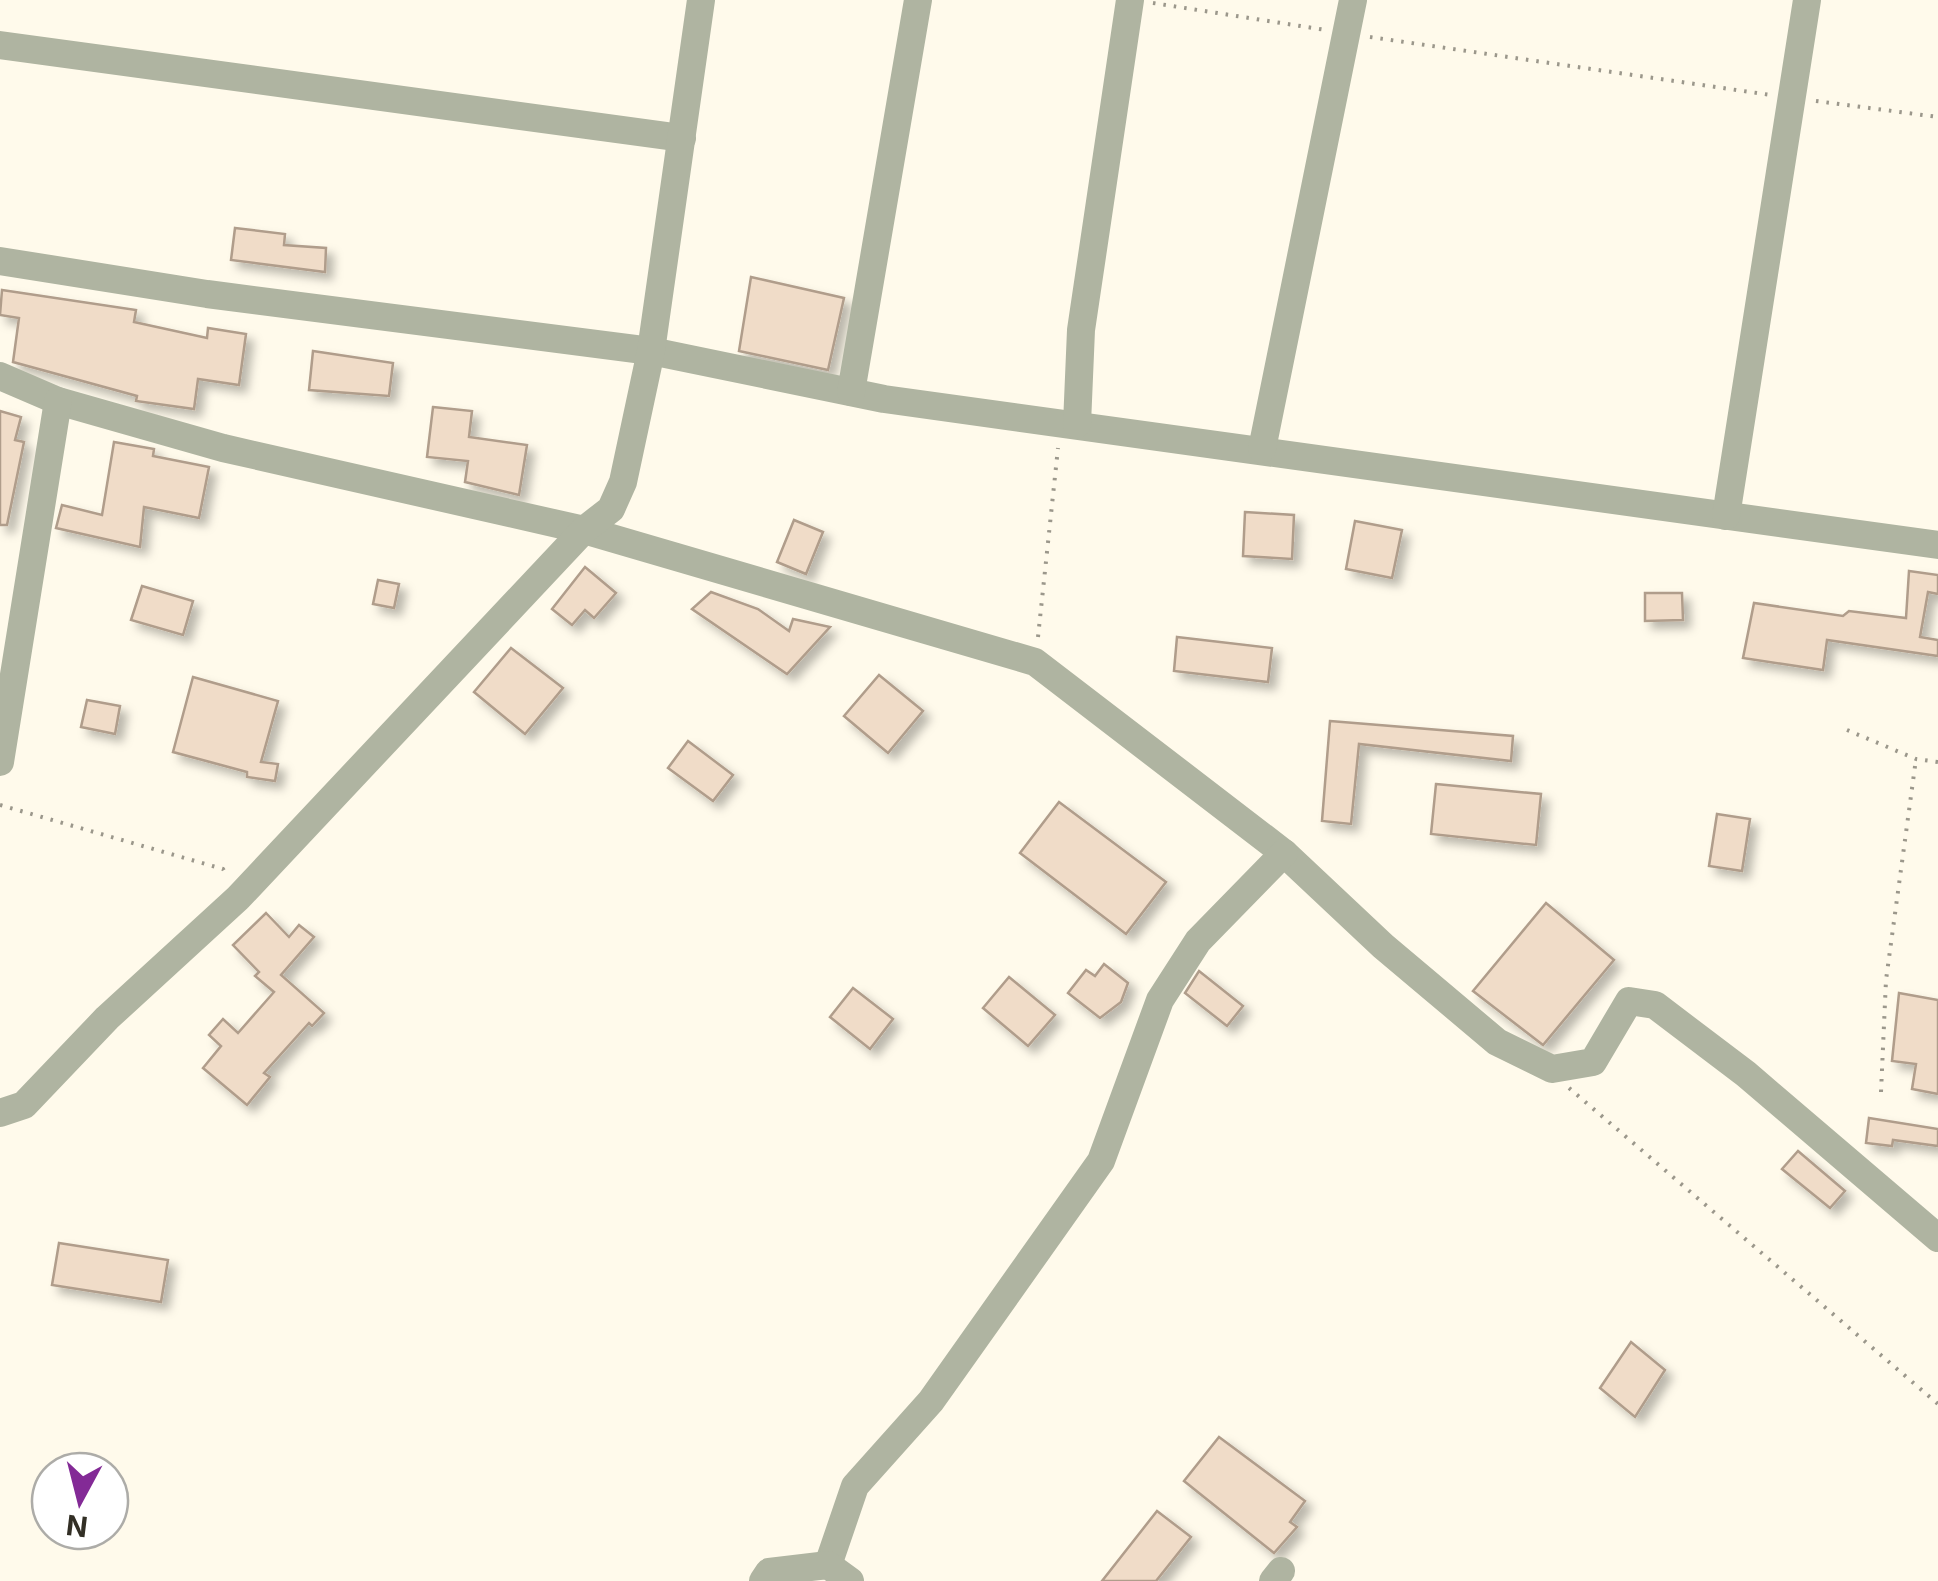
<svg xmlns="http://www.w3.org/2000/svg" width="1938" height="1581" font-family="Inter,sans-serif">
<style>
.building{fill:#f0dcc8;stroke:#b09d8b;stroke-width:2.5;filter:url(#shadow)}
.lines{fill:none;stroke-linecap:round;stroke-linejoin:round}
.path{stroke:#9b978b;stroke-width:4;stroke-dasharray:2.5 8;stroke-linecap:butt}
.minor{stroke:#afb4a1;stroke-width:28}
</style>
<defs>
<filter id="shadow"><feDropShadow dx="7" dy="7" stdDeviation="5" flood-color="#0004"/></filter>
</defs>
<rect width="100%" height="100%" fill="#fffaeb"/>
<g class="building">
<path d="M235,228L285,234L284,245L326,248L325,272L231,260Z"/>
<path d="M751,277L844,298L828,370L739,351Z"/>
<path d="M2,290L136,310L134,322L207,338L208,328L246,334L239,385L198,379L194,409L136,401L137,396L13,362L19,318L0,315Z"/>
<path d="M313,351L393,363L389,396L309,390Z"/>
<path d="M433,407L472,411L469,437L527,445L519,495L465,482L468,461L427,457Z"/>
<path d="M0,411L21,417L15,440L24,442L7,525H0Z"/>
<path d="M114,442L154,449L153,456L209,467L199,518L144,507L140,547L56,528L62,505L102,515Z"/>
<path d="M1245,512L1294,515L1292,559L1243,556Z"/>
<path d="M794,520L823,532L806,574L777,562Z"/>
<path d="M1355,521L1402,530L1392,578L1346,569Z"/>
<path d="M585,567L616,593L594,618L585,610L572,625L552,609Z"/>
<path d="M1909,571L1938,575V594L1928,592L1920,637L1938,640V656L1827,640L1823,670L1743,658L1754,603L1843,616L1849,611L1906,618Z"/>
<path d="M378,580L399,584L394,608L373,604Z"/>
<path d="M142,586L193,601L183,635L131,620Z"/>
<path d="M711,592L758,609L789,631L793,619L830,627L787,674L692,609Z"/>
<path d="M1645,593H1682L1683,620L1645,621Z"/>
<path d="M1177,637L1272,648L1268,682L1174,671Z"/>
<path d="M511,648L563,688L525,734L474,692Z"/>
<path d="M879,675L923,711L888,753L844,716Z"/>
<path d="M193,677L278,701L261,762L278,764L275,781L247,777V772L173,752Z"/>
<path d="M87,700L120,706L115,734L81,727Z"/>
<path d="M1330,721L1513,736L1511,761L1359,744L1351,824L1322,821Z"/>
<path d="M688,741L733,775L713,801L668,768Z"/>
<path d="M1436,784L1541,794L1536,845L1431,834Z"/>
<path d="M1059,802L1166,882L1126,934L1020,853Z"/>
<path d="M1717,814L1750,819L1742,871L1709,866Z"/>
<path d="M1546,903L1614,960L1543,1045L1473,991Z"/>
<path d="M266,913L289,937L299,925L314,937L281,975L324,1013L312,1026L309,1023L264,1073L270,1077L247,1105L203,1068L221,1046L209,1035L223,1019L238,1033L274,992L255,976L259,972L233,945Z"/>
<path d="M1104,964L1128,983L1121,1002L1100,1018L1068,993L1086,970L1095,976Z"/>
<path d="M1199,971L1243,1006L1227,1026L1185,993Z"/>
<path d="M1009,977L1055,1015L1028,1046L983,1008Z"/>
<path d="M853,988L893,1019L870,1049L830,1017Z"/>
<path d="M1899,993L1938,1000V1094L1912,1089L1916,1064L1892,1061Z"/>
<path d="M1869,1118L1938,1129V1146L1893,1140L1892,1146L1866,1143Z"/>
<path d="M1798,1151L1845,1191L1830,1208L1782,1169Z"/>
<path d="M59,1243L168,1260L161,1302L52,1285Z"/>
<path d="M1631,1342L1665,1370L1635,1417L1600,1388Z"/>
<path d="M1219,1437L1305,1501L1290,1522L1297,1527L1274,1553L1184,1481Z"/>
<path d="M1157,1511L1191,1537L1156,1581H1102Z"/>
</g>
<g class="lines">
<g class="path">
<path d="M1153,3L1326,30"/>
<path d="M1370,37L1771,95"/>
<path d="M1816,101L1938,117"/>
<path d="M1038,637L1058,448"/>
<path d="M1847,730L1916,759L1938,762"/>
<path d="M0,805L223,869L227,876"/>
<path d="M1569,1088L1938,1404"/>
<path d="M1881,1092L1886,980L1916,759"/>
</g>
<g class="minor">
<path d="M0,45L682,138"/>
<path d="M0,261L207,294L651,351L884,399L1938,545"/>
<path d="M0,376L58,401L223,448L584,530L1035,662L1284,853L1383,946L1497,1042L1552,1069L1593,1062L1629,1001L1655,1005L1746,1074L1938,1238"/>
<path d="M851,392L918,0"/>
<path d="M1077,424L1081,330L1130,0"/>
<path d="M1262,449L1353,0"/>
<path d="M1726,516L1807,0"/>
<path d="M0,762L58,401"/>
<path d="M0,1113L24,1105L107,1018L238,898L584,530L611,509L623,482L651,351L701,0"/>
<path d="M828,1565L855,1486L931,1401L1101,1161L1160,1000L1198,941L1284,853"/>
<path d="M763,1581L769,1572L828,1565L850,1581"/>
<path d="M1273,1581L1281,1571"/>
</g>
</g>
<g transform="translate(80 1501) rotate(187)"><circle r="48" fill="#ffffff" stroke="#adaca8" stroke-width="2.5"/>
<path d="M0-8L18 38L0 25L-18 38Z" fill="#832a96"/>
<text y="-15" font-size="28" font-weight="bold" text-anchor="middle" fill="#322f25">N</text>
</g>
</svg>
